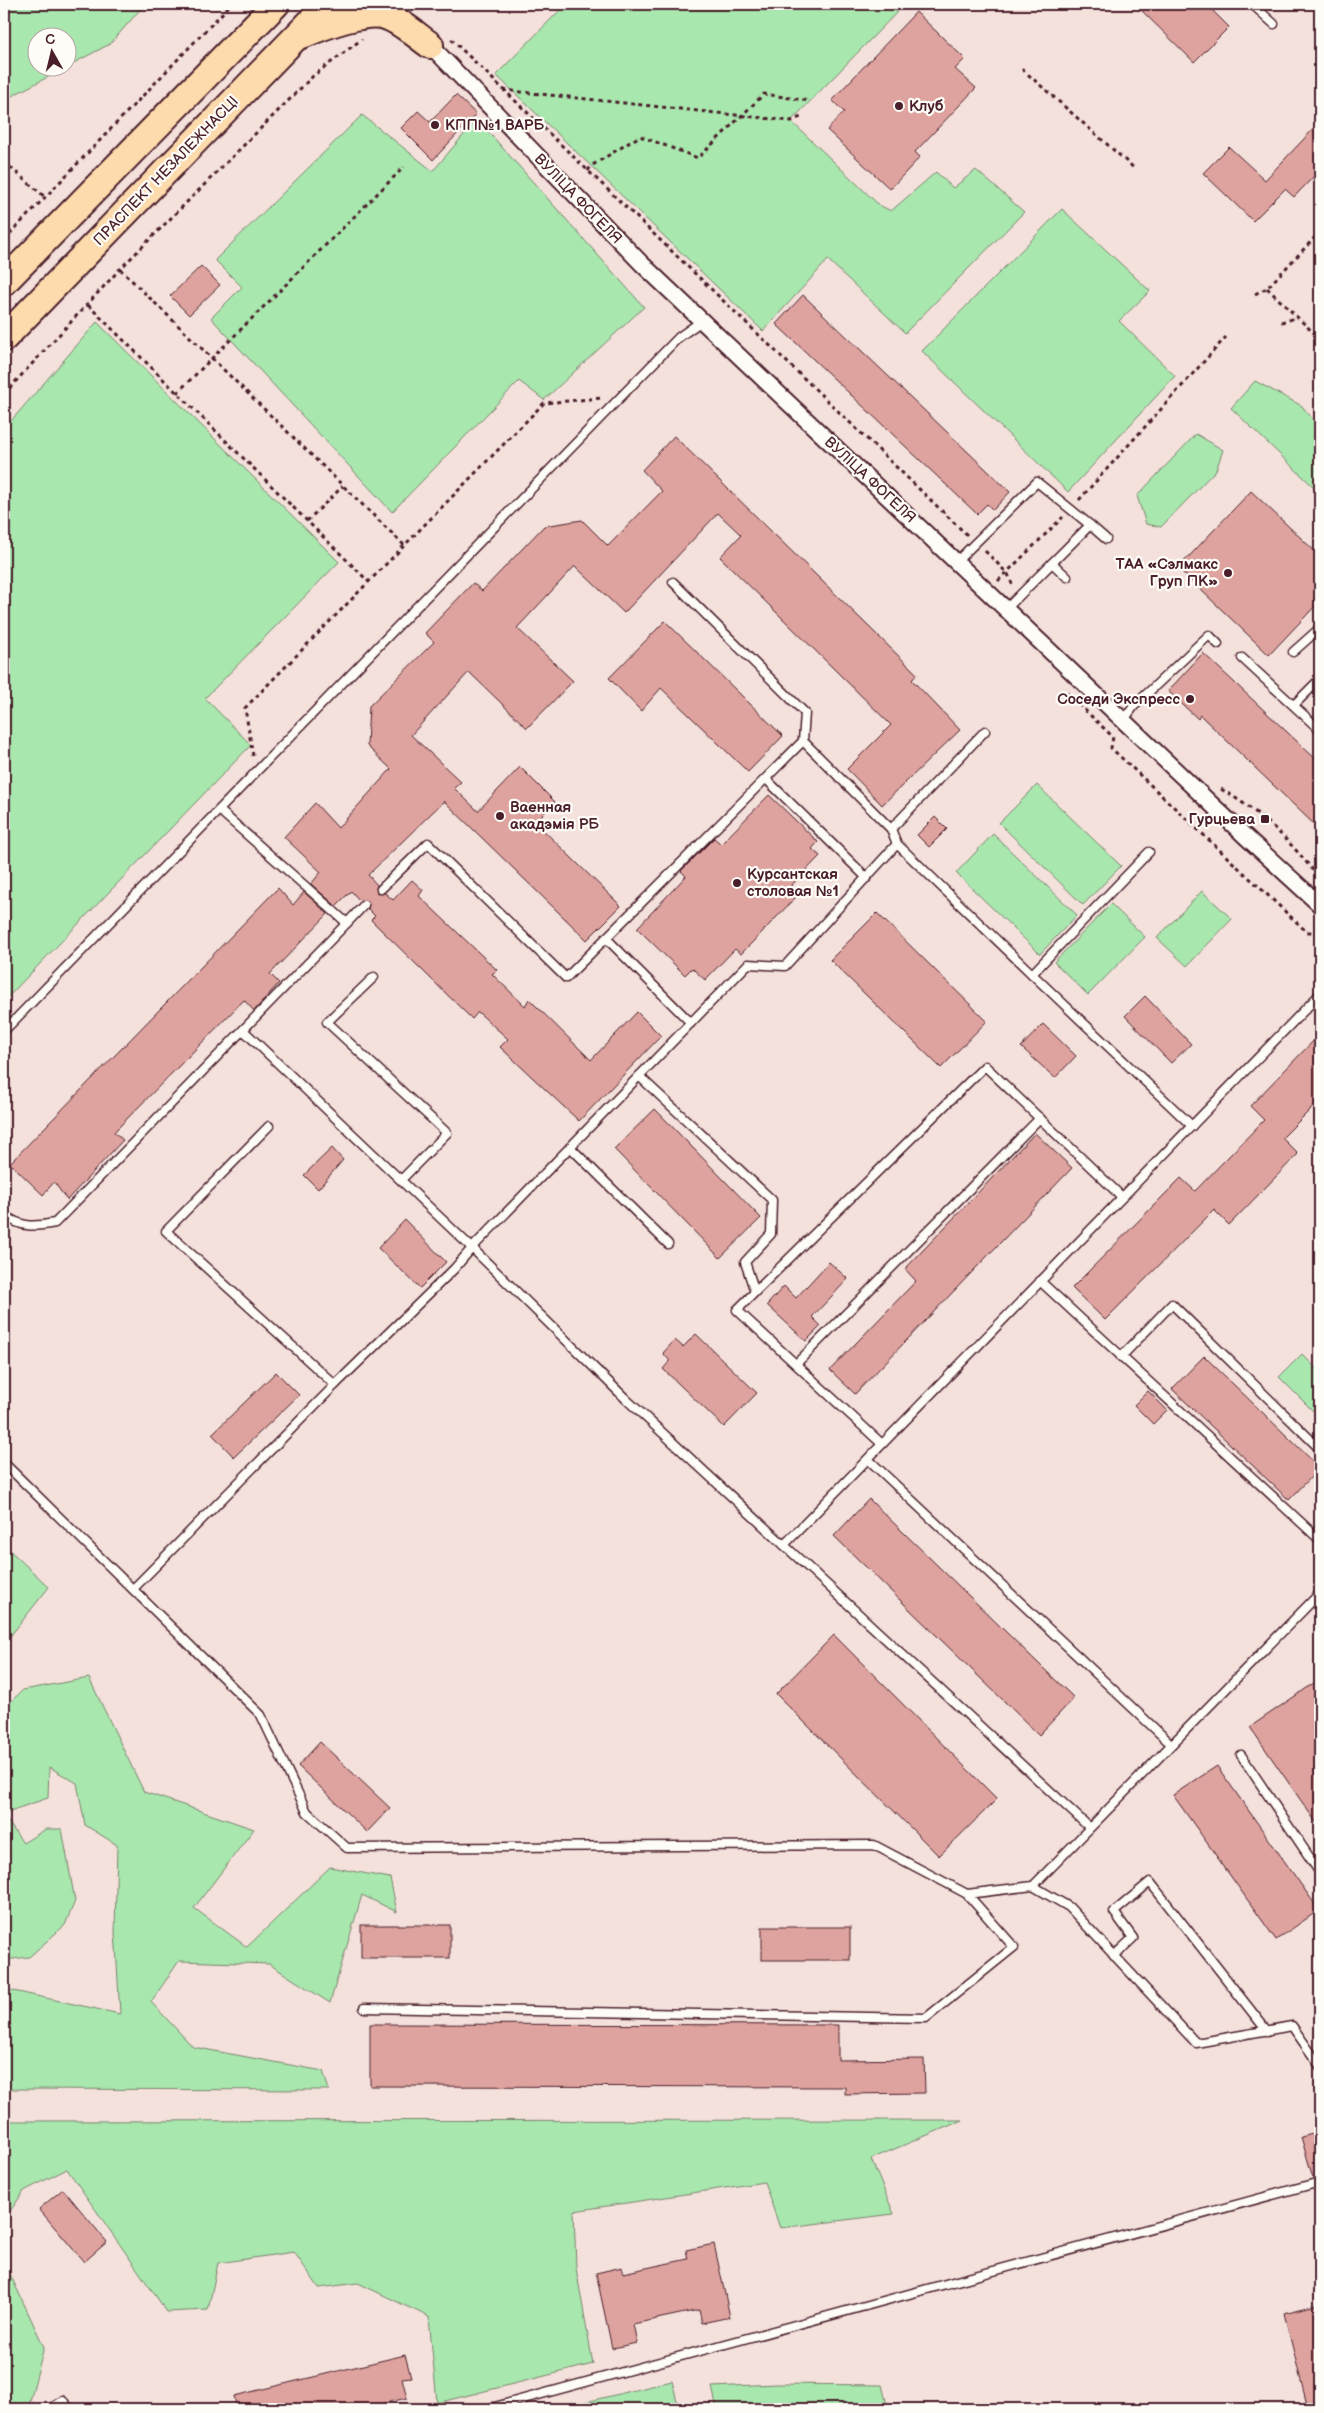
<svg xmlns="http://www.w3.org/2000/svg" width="1324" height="2413" font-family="'Balsamiq Sans',sans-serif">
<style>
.green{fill:#a8e7ae;stroke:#79836c}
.building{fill:#dea39e;stroke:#4a1f2b}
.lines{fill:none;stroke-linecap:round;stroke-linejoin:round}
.lane-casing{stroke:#4a1f2b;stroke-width:11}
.street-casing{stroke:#4a1f2b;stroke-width:19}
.highway-casing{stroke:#4a1f2b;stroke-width:30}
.path{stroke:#4a1f2b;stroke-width:3;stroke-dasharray:4 4;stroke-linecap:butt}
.lane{stroke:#fdfcf7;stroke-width:8}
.street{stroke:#fdfcf7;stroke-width:15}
.highway{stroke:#fedbac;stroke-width:26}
.poi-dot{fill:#4a1f2b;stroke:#fdfcf7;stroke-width:2}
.labels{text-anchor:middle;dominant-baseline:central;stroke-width:4.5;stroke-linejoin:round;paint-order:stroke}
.poi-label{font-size:15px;font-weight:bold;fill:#4a1f2b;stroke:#fdfcf7;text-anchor:start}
.street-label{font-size:15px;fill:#4a1f2b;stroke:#fdfcf7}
</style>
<rect width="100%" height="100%" fill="#f4e1dc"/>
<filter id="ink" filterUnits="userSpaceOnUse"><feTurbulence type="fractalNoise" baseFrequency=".02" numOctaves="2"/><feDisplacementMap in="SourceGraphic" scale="10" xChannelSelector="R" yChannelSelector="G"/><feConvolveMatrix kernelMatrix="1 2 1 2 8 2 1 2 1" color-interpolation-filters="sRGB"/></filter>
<g filter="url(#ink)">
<g class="green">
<path d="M4,4H145L110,44L68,66V38H38V68H65L4,100Z"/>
<path d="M566,4H905L791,121L879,205L891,211L936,172L953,188L976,170L1024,212L905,333L828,260L763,331L496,75Z"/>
<path d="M362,115L433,171L477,119L644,307L544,400L519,381L392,512L211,318L242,287L215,260Z"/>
<path d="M1062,209L1150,291L1119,321L1175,376L1068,492L922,351Z"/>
<path d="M97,322L339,562L205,698L251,745L4,1001V429Z"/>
<path d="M1255,381L1302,406L1320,428V493L1231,408Z"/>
<path d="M1196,434L1223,450L1216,470L1161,527L1146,524L1137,496Z"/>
<path d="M1037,785L1121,866L1083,905L999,823Z"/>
<path d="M993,834L1077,915L1040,954L956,873Z"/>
<path d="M1202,891L1232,919L1187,966L1157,938Z"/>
<path d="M1111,904L1145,937L1088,995L1054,962Z"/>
<path d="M1302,1354L1320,1372V1418L1279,1377Z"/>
<path d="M4,1545L49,1587L4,1644Z"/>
<path d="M89,1678L144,1792L254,1829L194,1908L247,1947L330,1867L390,1878L397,1912L362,1895L330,2003L269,1964L179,1961L151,2002L193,2047L323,2071L329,2090L4,2089V1989L120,2014L115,1931L117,1845L85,1825L77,1783L49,1767L48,1798L4,1813V1708L23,1690Z"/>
<path d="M4,1816L23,1843L46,1829H62L75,1901L65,1925L29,1957L4,1960Z"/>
<path d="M963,2120L871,2159L894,2214L780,2228L764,2182L574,2211L576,2268L593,2364L437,2403L429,2317L358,2283L319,2288L294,2252L218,2263L208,2310L167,2312L67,2169L24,2191L4,2220V2121Z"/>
<path d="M4,2261L44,2347L28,2409H4Z"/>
<path d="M672,2381L679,2409H557Z"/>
<path d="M776,2384L882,2385L888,2409H717L712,2387Z"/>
</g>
<g class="building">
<path d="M1135,4H1206L1229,27L1194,62Z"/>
<path d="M916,12L965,59L955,69L976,88L915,152L920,157L890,189L827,130L844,112L832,100Z"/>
<path d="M456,95L476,114L433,160L401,128L418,111L430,122Z"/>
<path d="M1320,122V170L1294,197L1285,189L1253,221L1203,173L1229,147L1265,180Z"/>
<path d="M201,266L220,285L189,315L170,296Z"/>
<path d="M803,295L1010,492L993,510L987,504L977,514L776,324Z"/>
<path d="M674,436L917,674L912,680L960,730L882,805L847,769L891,725L720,557L741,535L718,513L624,613L575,566L517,628L573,681L527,728L469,672L411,735L461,782L454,788L478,811L520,767L555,802L535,822L621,906L587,940L444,801L368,875L377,885L376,888L377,893H385L393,900L412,880L423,890L419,896L497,970L492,974L525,1006L529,999L591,1060L637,1012L661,1036L579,1121L500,1047L508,1039L478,1012L472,1019L371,920L375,916L368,909L369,904L367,901H360L351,891L336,906L311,884L321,872L284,837L315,803L338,828L391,769L367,746L369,706L434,642L425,633L473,583L482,591L544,526L582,520L608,546L662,491L642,470Z"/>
<path d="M1251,491L1320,556V601L1269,655L1178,568Z"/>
<path d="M665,621L783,736L748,772L661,688L641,711L609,678Z"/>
<path d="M1203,653L1320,763V830L1200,715L1198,719L1168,691Z"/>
<path d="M769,795L818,842L812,849L820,856L788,889L796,897L741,954L735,949L705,980L692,968L685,975L637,928L686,876L681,871L714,838L721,844Z"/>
<path d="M935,817L947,829L929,847L917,835Z"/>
<path d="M278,888L293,905L304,892L328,914L270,974L279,983L254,1011L244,1000L114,1132L123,1140L67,1200L54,1182L43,1195L10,1163Z"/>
<path d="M877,913L987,1021L941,1068L830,960Z"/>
<path d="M1145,996L1191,1044L1171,1063L1125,1016Z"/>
<path d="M1043,1024L1076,1056L1055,1078L1021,1047Z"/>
<path d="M1320,1034V1100L1282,1138L1298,1154L1229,1225L1214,1210L1105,1320L1072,1288L1181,1178L1195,1191L1264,1120L1250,1106Z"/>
<path d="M655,1109L761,1218L720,1258L614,1149Z"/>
<path d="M1035,1133L1072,1168L855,1394L830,1370L916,1281L905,1269Z"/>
<path d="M332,1148L343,1160L318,1189L304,1175Z"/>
<path d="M405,1220L446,1262L420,1288L378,1248Z"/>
<path d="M829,1262L848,1279L812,1317L821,1326L806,1341L767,1305L784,1286L796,1298Z"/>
<path d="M696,1334L757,1393L724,1427L663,1369L670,1361L663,1353L675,1340L683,1347Z"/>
<path d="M1204,1356L1320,1468L1289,1500L1172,1389Z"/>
<path d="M276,1372L299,1395L234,1457L212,1434Z"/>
<path d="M1148,1391L1167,1410L1153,1424L1134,1405Z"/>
<path d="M869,1499L1074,1698L1039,1735L834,1536Z"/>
<path d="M834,1635L997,1799L939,1856L776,1694Z"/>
<path d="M1320,1679V1828L1250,1727Z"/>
<path d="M320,1742L390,1808L367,1832L298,1766Z"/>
<path d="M1217,1766L1319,1910L1276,1940L1173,1795Z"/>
<rect x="361" y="1925" width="89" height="33"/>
<rect x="762" y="1927" width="88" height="33"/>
<path d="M370,2024L838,2025V2060L924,2059L925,2093L845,2094V2087L370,2086Z"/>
<path d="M1320,2132V2176L1313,2178L1301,2137Z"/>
<path d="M63,2189L107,2242L84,2262L39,2209Z"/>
<path d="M714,2244L730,2317L702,2323L699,2310L633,2324L637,2343L612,2348L596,2273L622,2267L623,2273L688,2259L686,2250Z"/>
<path d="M1320,2304V2409H1308L1284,2313Z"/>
<path d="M405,2355L411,2377L402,2378L407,2398L357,2409H237L234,2396Z"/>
</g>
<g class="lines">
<g class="lane-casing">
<g id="lane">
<path d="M1252,4L1274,24"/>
<path d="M1090,525L1106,539"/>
<path d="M957,561L1037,482L1090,525L1006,609"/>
<path d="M1052,563L1067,577"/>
<path d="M673,582L805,713L803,741L891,829"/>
<path d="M1293,652L1320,628"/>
<path d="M1242,658L1320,730"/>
<path d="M1295,704L1320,679"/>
<path d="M1124,720L1134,706L1209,635L1218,644"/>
<path d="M766,779L867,878"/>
<path d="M897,844L891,829L985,731"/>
<path d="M381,889L428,843L566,978L803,741"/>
<path d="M347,923L364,905"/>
<path d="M606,938L691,1023"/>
<path d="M1032,974L1192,1126"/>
<path d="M374,977L327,1022L447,1133L401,1180"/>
<path d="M243,1030L472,1248L627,1400L784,1545"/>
<path d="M4,1031L679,337L703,320"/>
<path d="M639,1076L772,1200L771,1234L745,1262L755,1292L737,1310L882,1444"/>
<path d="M269,1126L166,1231L335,1385L454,1269L472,1248L748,964L785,966L897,844L1032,974L1149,852"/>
<path d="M570,1147L668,1244"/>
<path d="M4,1215C22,1228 34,1227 55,1223L347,923L219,810"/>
<path d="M1040,1281L1320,1540"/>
<path d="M755,1292L985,1066L1122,1197"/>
<path d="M1121,1357L1172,1304L1320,1449"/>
<path d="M796,1364L1040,1118"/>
<path d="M868,1459L1171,1744"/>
<path d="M4,1463L261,1715L307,1812L347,1848L874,1845L967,1894"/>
<path d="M133,1589L335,1385"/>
<path d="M1241,1755L1320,1873"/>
<path d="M1089,1827L784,1545L1320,994"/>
<path d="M1033,1886L1320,1593"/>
<path d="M1114,1956L1133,1938L1114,1912L1150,1882L1267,2031"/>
<path d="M364,2008L926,2018L1014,1947L967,1894L1033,1886L1069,1907L1196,2043L1292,2026L1320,2066"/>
<path d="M50,2409L63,2401L70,2409"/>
<path d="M487,2409L1320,2182"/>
</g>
</g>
<g class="street-casing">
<path id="street" d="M430,45L642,264L1246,837L1320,905"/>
</g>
<g class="highway-casing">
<g id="highway">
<path d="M302,35C321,27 368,8 388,17C402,22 417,36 430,45"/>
<path d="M4,282L276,4"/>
<path d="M4,338L328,4"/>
</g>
</g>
<g class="path">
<path d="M451,39L967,535"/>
<path d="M1022,69L1135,169"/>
<path d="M503,90L791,121L801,117"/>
<path d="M4,162L45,197"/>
<path d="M588,171L591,166L640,136L698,158L764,94L810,101"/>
<path d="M4,240L231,4"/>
<path d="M120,269L405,546"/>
<path d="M1267,288L1320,339"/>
<path d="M1255,294L1267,288L1320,232"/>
<path d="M88,305L369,582"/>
<path d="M1281,322L1296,318"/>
<path d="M177,393L404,167"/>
<path d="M4,394L120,269L313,76L362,39"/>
<path d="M1079,500L1226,337"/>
<path d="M307,521L343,486"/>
<path d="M985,551L1008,574L1012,584"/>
<path d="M998,581L1063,517"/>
<path d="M1067,693L1113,737L1111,748L1307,932H1320"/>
<path d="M253,756L245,708L544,403L602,398"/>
<path d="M1221,789C1265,815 1289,840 1320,879"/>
</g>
<use href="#lane" class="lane"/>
<use href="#street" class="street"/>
<use href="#highway" class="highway"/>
</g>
</g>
<g class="poi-dot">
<circle cx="899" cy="106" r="5"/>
<circle cx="435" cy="125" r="5"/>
<circle cx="1228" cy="573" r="5"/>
<circle cx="1190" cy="699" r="5"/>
<circle cx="500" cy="816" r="5"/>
<rect x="1260" y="814" width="10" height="10" rx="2.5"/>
<circle cx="737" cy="883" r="5"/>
</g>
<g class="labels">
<g class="poi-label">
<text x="909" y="106">Клуб</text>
<text x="445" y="125">КПП№1 ВАРБ</text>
<text x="1218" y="564" text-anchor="end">ТАА «Сэлмакс<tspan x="1218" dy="17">Груп ПК»</tspan></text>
<text x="1180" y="699" text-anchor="end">Соседи Экспресс</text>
<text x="510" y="807">Ваенная<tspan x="510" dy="17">акадэмія РБ</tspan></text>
<text x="1255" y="819" text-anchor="end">Гурцьева</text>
<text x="747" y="874">Курсантская<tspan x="747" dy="17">столовая №1</tspan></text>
</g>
<g class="street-label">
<text transform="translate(166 171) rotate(-46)">ПРАСПЕКТ НЕЗАЛЕЖНАСЦІ</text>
<text transform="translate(578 199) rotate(46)">ВУЛІЦА ФОГЕЛЯ</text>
<text transform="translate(870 480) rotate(43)">ВУЛІЦА ФОГЕЛЯ</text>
</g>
</g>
<rect width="1324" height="2413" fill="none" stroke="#fdfcf7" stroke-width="20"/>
<rect x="10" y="10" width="1304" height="2393" fill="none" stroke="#4a1f2b" stroke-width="2" filter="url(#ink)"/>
<g transform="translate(52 52) rotate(352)"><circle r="24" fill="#fdfcf7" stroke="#b5a4a5"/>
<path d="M0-4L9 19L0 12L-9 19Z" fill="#4a1f2b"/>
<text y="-8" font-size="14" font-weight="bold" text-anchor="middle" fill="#4a1f2b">С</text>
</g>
</svg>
